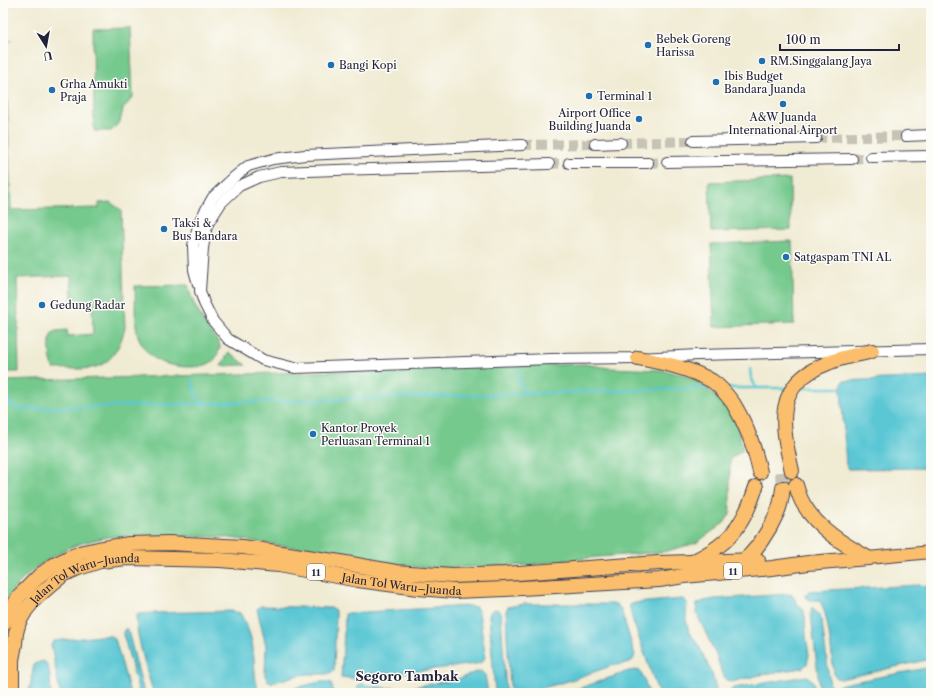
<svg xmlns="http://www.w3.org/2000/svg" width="934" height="696" font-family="'Libre Caslon Text',serif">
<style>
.green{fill:#75c98d;stroke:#4c7664}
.water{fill:#5cc7d4;stroke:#3f7488}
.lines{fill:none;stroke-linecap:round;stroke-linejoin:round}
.stream{stroke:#5cc7d4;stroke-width:2.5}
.minor-tunnel{stroke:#c7c3b5;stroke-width:10;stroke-dasharray:10 5;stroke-linecap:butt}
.highway-tunnel{stroke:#c7c3b5;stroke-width:14;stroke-dasharray:14 7;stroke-linecap:butt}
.minor-casing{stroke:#414052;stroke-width:12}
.major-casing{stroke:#414052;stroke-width:14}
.highway-casing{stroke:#414052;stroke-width:16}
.minor{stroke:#fff;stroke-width:10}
.major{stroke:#fabe6d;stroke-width:12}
.highway{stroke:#fabe6d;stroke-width:14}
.poi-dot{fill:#1f6fb2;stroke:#fdfcf7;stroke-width:1.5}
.labels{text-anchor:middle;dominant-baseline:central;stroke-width:3;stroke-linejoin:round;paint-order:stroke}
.shield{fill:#fdfcf7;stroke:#646373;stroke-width:1}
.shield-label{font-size:10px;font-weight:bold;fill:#22223b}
.poi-label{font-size:11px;fill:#22223b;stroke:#fdfcf7;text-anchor:start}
.street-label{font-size:11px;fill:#22223b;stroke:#fdfcf7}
.quarter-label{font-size:13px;font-weight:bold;fill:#22223b;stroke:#fdfcf7}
</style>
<rect width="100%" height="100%" fill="#fdfcf7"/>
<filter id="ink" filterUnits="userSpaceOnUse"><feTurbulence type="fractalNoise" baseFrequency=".025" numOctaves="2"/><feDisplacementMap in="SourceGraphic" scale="8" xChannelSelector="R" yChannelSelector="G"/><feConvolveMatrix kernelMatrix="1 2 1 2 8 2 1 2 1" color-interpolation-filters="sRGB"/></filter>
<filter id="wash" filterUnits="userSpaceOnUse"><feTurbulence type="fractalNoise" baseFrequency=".012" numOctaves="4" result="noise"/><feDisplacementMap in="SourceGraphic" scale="16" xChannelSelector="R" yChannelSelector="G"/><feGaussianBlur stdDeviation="0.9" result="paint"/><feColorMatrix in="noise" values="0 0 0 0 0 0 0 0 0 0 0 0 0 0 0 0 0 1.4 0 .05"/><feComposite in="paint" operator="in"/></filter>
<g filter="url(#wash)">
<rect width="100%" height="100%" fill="#f0ebd3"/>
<g class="green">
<path d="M130,28L133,97L123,109L120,122L111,131H94L93,29Z"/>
<path d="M3,31H5L11,210L99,208V203L110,202L121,210L125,328C120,346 112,365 91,368C80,370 65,368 54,369C49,360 49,343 51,334L56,331L67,330L68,336L93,334L92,302L72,303L71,276L17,278L19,372H3Z"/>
<path d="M790,179L791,230L711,232L709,182Z"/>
<path d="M792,241L794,324L714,327L711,244Z"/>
<path d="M188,285C191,302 202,319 212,334C214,338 220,342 220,347C220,350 218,352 217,355C216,358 214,361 211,362C202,370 172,367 161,362C153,359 143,349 140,341C133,326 136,303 135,286Z"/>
<path d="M229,352L246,365L221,366Z"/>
<path d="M585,364L609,368L661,370L684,375L700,383L724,403L737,424L743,450L730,459V514L724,523L696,543L663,552L597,557L530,565L444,568L398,566L340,554L223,537L127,536L107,537L86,542L68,548L51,558L34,569L18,584L6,600L3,605V381Z"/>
</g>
<g class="water">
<path d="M931,377V468L849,469L846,465L841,388L843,381Z"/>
<path d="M919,585L925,586L930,589L931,592V659L841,679L837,678L834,674C832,658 828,610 819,600H809L805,597L806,594L810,591Z"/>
<path d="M788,594L792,595L798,604L803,610L805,616L806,637L809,655L807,664L802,668L764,674L731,682L726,680L722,674L720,667L716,655L696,612L697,604L704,601L715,599Z"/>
<path d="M682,599L685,600L687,603L686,619L689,632L697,642L712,674L717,693H658V692L633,621L630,609V605L632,604L636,603Z"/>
<path d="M524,604H616L619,607L621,610L635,655L633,660L628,663L611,666L565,682L539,689L529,693H511L510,689L507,636L506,611L508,607L512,606Z"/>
<path d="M260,606L330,608L334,609L336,614L334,671L327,674H307L295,676L270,683L265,676L266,646L257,609Z"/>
<path d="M469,606L476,607L479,612L485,653C485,661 483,662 476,664C449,667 422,671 395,673C384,674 365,672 356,679L341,677L345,619V614L348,613Z"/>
<path d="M812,607L820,616L822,622L831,693H820L811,614Z"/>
<path d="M496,609L499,611L501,615L506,693H495L489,615L492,610Z"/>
<path d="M233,611L240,613C246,624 252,636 253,649C255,664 254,679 259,693H153C147,669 137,641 136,616L139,614L152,613Z"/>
<path d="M126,628L128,631L144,693H139L123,633L124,630Z"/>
<path d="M100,636H111L115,639L130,693H60L51,645L54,641Z"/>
<path d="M43,661L46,663C51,670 50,684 51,693H29L34,664Z"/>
<path d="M931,667V693H837V689L838,686L843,684Z"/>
<path d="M636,670L640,671L644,679L649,693H566L629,671Z"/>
<path d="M481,671L485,675L488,693H358V686L360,684L387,688H407L459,679L473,673Z"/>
<path d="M807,676C815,681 814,684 814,693H730V691L734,688Z"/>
<path d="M320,682H328L331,683L334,693H278L281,691Z"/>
</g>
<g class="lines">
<g class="stream">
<path d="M3,42L11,40"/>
<path d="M3,312L5,361"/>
<path d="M750,369L751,377L756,388"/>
<path d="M518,371L520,384L527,393"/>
<path d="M193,381L195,393L203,403"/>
<path d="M5,386L7,399L13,407L21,409L713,388"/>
<path d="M728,388H787"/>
<path d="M800,388H841"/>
</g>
</g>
</g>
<g filter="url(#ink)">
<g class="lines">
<g class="minor-tunnel">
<path d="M816,138L906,136"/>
<path d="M621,143L693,141"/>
<path d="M522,145L595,144"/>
<path d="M852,159L871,157"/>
<path d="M648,163L667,162"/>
<path d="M549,164L569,163"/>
</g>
<path class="highway-tunnel" d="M782,472L783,488"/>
<g class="minor-casing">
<g id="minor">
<path d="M906,136L931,135"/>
<path d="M693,141L816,138"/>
<path d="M595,144L621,143"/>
<path d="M871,157L931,156"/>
<path d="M667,162L852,159"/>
<path d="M569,163H648"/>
<path d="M549,164L336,170L281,172L259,177L239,186L221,203L207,225L203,248L200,291L204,303L213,321L228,339L263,360L295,368L551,359L638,358L698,355L931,349"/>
<path d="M198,284L194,270L193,246L199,222L213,197L233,178L248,166L273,159L305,155L522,145"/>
</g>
</g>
<g class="major-casing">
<path id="major" d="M868,558L931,552"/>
</g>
<g class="highway-casing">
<g id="highway">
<path d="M638,358C664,363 689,368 712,381C720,386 727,395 733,403C747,426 754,446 760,472"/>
<path d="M792,471C781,423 773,384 828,363C842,357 858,355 872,351"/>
<path d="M796,485C798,492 800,499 804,505C818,529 845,545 868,558"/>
<path d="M696,560C706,555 716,549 725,541C741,527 750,506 756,487"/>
<path d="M740,563C755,554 770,529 777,513C781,505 782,496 783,488"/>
<path d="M3,625L19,596L40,575L54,565L70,557L83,552L98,549L129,544L169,543L243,547L340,562L396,572L452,576L504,574L658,563L758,560"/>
<path id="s1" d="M12,693V660L15,644L16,633L19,622L26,610L35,599L53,583L63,575L76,569L100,561L127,558L220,560L278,565L358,580L418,588L455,591L505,589L659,580L684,576L772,568L808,563L868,558"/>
</g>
</g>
<use href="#minor" class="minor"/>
<use href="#major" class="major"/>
<use href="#highway" class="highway"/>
</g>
</g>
<g class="poi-dot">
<circle cx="648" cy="45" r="4"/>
<circle cx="762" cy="61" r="4"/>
<circle cx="331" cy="65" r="4"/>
<circle cx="716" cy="82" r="4"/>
<circle cx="52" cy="90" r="4"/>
<circle cx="589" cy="96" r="4"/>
<circle cx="783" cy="104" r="4"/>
<circle cx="639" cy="119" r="4"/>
<circle cx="164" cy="229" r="4"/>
<circle cx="786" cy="257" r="4"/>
<circle cx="42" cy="305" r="4"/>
<circle cx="313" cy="434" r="4"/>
</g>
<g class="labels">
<g class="shield">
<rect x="724" y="563" width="18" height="16" rx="3"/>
<rect x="307" y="564" width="18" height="16" rx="3"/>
</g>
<g class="shield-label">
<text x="733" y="571">11</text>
<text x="316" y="572">11</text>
</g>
<g class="poi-label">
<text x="656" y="39">Bebek Goreng<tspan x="656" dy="13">Harissa</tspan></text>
<text x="770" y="61">RM.Singgalang Jaya</text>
<text x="339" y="65">Bangi Kopi</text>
<text x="724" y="76">Ibis Budget<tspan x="724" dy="13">Bandara Juanda</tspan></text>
<text x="60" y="84">Grha Amukti<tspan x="60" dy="13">Praja</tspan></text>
<text x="597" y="96">Terminal 1</text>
<text x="631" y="113" text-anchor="end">Airport Office<tspan x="631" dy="13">Building Juanda</tspan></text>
<text x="783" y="117" text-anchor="middle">A&amp;W Juanda<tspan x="783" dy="13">International Airport</tspan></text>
<text x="172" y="223">Taksi &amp;<tspan x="172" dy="13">Bus Bandara</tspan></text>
<text x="794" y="257">Satgaspam TNI AL</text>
<text x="50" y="305">Gedung Radar</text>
<text x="321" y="428">Kantor Proyek<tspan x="321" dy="13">Perluasan Terminal 1</tspan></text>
</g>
<g class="street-label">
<text stroke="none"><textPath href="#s1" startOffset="156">Jalan Tol Waru–Juanda</textPath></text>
<text stroke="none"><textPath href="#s1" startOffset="480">Jalan Tol Waru–Juanda</textPath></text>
</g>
<g class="quarter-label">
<text x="407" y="676">Segoro Tambak</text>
</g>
</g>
<rect width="934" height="696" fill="none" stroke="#fdfcf7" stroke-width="16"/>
<g transform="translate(46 46) rotate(169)" stroke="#fdfcf7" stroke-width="3" paint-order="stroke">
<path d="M0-3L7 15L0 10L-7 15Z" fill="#22223b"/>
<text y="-6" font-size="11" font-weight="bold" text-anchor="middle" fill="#22223b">U</text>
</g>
<path d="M780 44v6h119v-6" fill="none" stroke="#22223b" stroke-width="2"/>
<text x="786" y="44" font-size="12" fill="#22223b" stroke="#fdfcf7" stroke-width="3" paint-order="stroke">100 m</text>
</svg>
